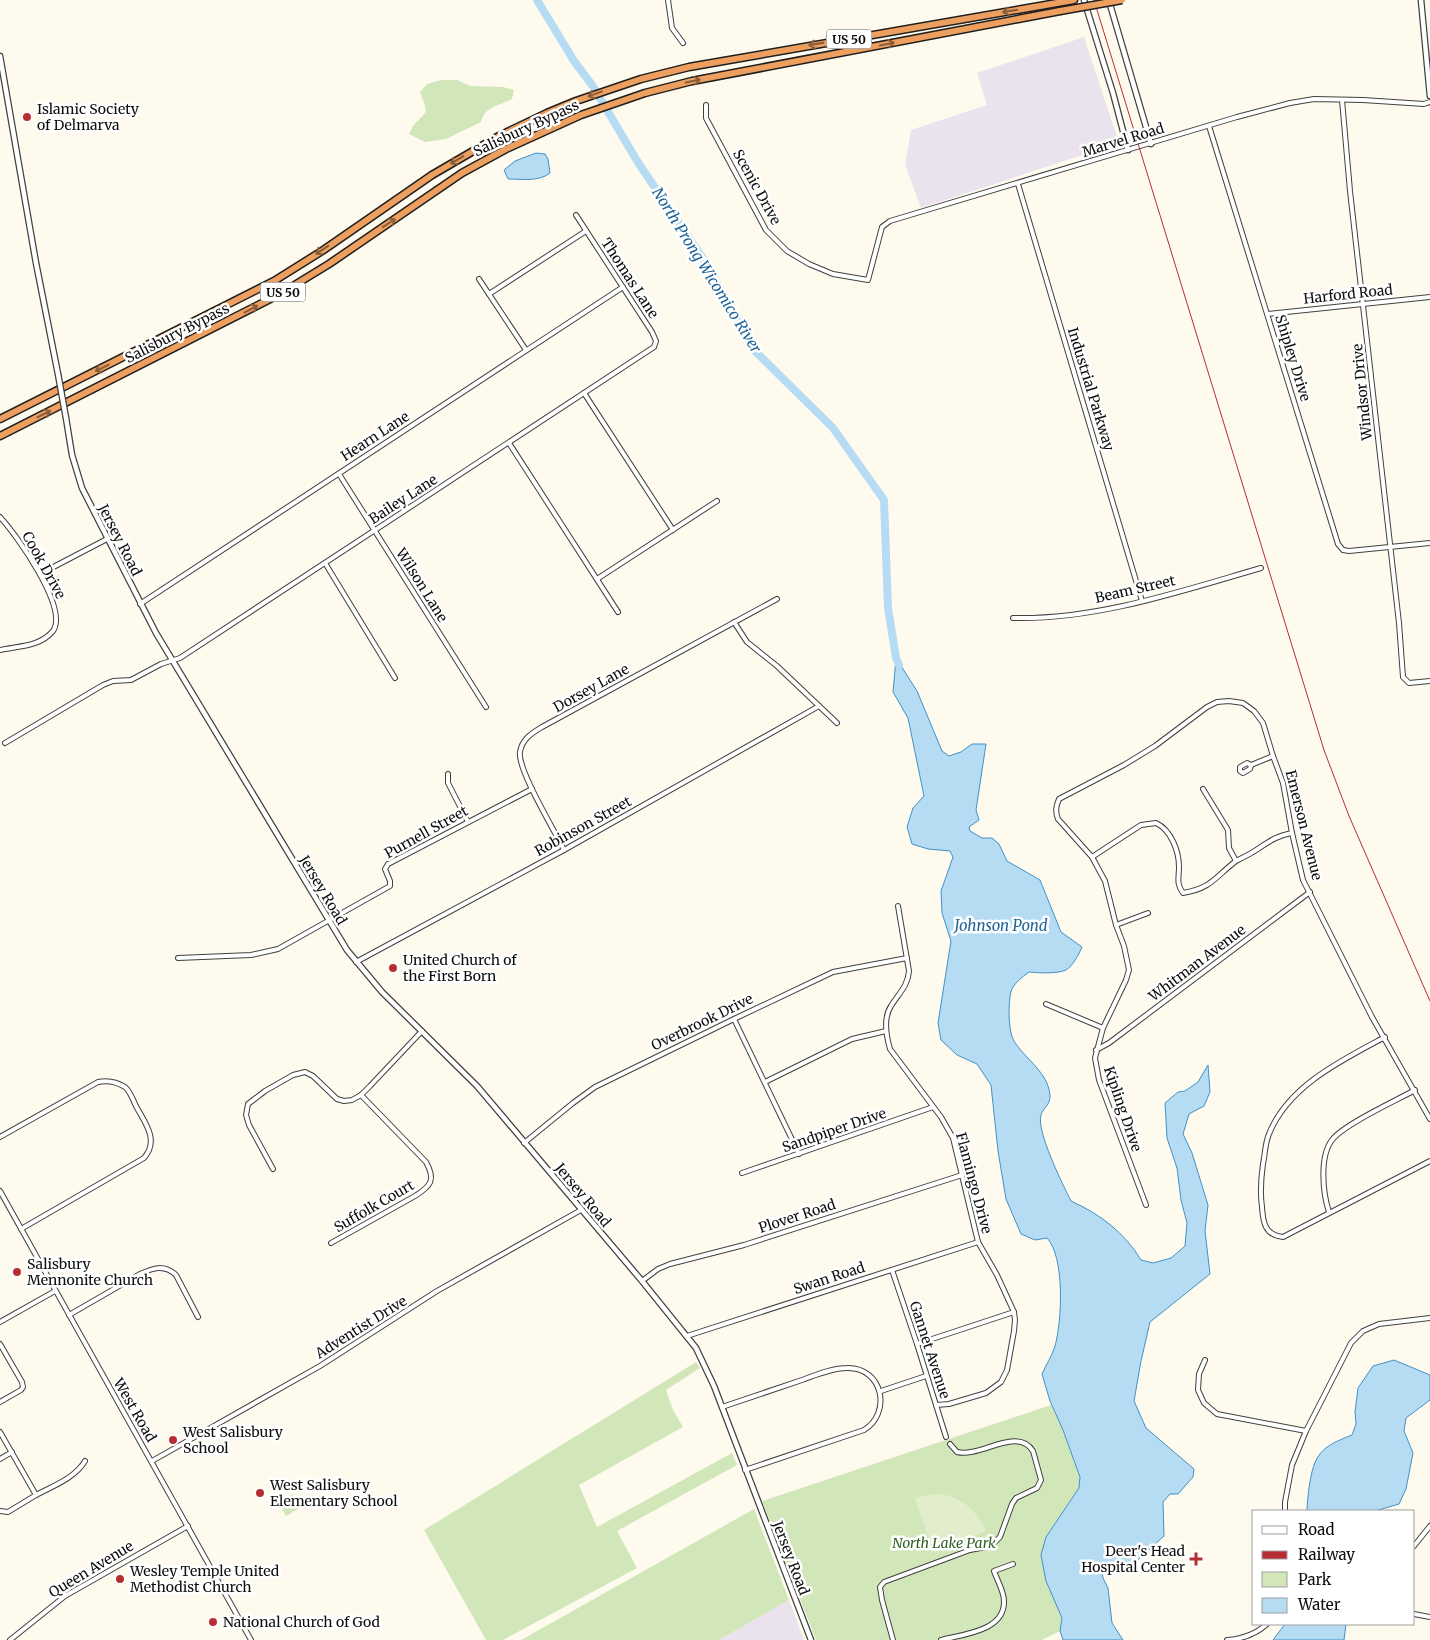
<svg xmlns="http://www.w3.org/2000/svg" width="1430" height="1640" font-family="Merriweather,serif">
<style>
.industrial{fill:#eae2ec}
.green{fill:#d1e7ba}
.pitch{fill:#e2eecb}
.water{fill:#b6dcf3;stroke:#4191c6}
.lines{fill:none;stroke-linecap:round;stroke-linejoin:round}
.river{stroke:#b6dcf3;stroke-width:8}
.minor-casing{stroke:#404040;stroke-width:6}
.tertiary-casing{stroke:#404040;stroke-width:7}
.motorway-casing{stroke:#1e1e1e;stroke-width:9}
.minor{stroke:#fff;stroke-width:4}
.tertiary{stroke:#fff;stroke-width:4.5}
.motorway{stroke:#ec9f5e;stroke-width:6}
.rail{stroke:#b62d33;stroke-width:1}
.tertiary-bridge-casing{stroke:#404040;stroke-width:7;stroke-linecap:butt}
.motorway-bridge-casing{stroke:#1e1e1e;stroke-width:9;stroke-linecap:butt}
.tertiary-bridge{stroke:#fff;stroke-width:4.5}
.motorway-bridge{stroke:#ec9f5e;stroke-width:6}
.oneway{stroke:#885d3a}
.poi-dot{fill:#b62d33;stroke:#fff;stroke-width:2}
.labels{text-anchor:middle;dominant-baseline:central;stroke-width:5;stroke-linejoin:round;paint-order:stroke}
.shield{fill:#fff;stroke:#565656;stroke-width:1}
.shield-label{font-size:12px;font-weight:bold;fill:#0d0d0d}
.poi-label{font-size:14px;fill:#0d0d0d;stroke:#fff;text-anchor:start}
.street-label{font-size:14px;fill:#0d0d0d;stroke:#fff}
.park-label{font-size:14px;font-style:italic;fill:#2e6121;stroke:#fff}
.water-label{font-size:15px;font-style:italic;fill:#1d6398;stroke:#fff}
</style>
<rect width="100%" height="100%" fill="#fefbee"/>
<g class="industrial">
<path d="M1084,37L1119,143L921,208L905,165L911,130L987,105L977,73Z"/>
<path d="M789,1600L804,1640H719Z"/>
</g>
<g class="green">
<path d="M441,80H457L471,86L503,87L514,90L512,99C499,106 485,106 481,122L446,139L425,142L409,134L413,126L426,112L425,106L420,92L427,84Z"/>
<path d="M696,1362L700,1368L666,1390L673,1410L683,1427L579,1485L597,1527L732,1453L737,1465L617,1531L637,1568L503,1640H486L424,1530Z"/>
<path d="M1051,1405L1063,1430L1080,1477L1079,1488L1075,1494L1046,1581L1062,1618L1060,1631L1042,1640H816L762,1501Z"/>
<path d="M293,1494L300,1508L286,1516L278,1502Z"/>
<path d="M754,1509L789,1600L719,1640H521Z"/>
</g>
<path class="pitch" d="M940,1494C962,1497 977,1511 986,1531L934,1552L933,1551L915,1498L928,1495Z"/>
<g class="water">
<path d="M536,153L545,154L548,159L550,173C539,182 522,179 508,179L504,170L515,161Z"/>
<path d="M896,658L917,691L942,751L949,756L961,752L972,744H986L976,810L979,820L969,827L970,831L982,838H992L999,844L1007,861L1040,880L1061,932L1082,947C1079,954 1073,966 1066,970C1057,974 1038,973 1029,972C1022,977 1013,984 1011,992C1008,1002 1008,1032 1014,1041C1025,1059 1048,1072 1050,1095C1051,1104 1043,1108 1041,1115C1036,1131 1063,1185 1071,1201C1100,1214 1125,1233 1141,1260L1153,1263L1171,1258L1185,1246L1187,1223L1181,1200L1177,1168L1167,1138L1165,1103L1178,1092L1185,1091L1198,1082L1208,1065L1210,1092L1204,1106L1189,1114L1183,1134L1192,1153L1208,1205L1205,1231L1210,1274L1150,1322L1141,1361L1134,1401L1146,1428L1194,1469L1193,1477L1178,1494H1170L1163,1502L1164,1536L1129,1568L1102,1572L1103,1578L1108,1588L1112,1623L1123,1640H1063L1060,1631L1062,1618L1046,1581L1041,1555L1046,1537L1079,1488L1080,1477L1063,1430L1050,1401L1042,1374C1046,1365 1052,1356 1055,1346C1062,1321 1065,1257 1047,1238L1035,1240L1021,1234L1006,1199L998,1151L991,1085L977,1064L957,1055L941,1040L938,1023L951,941L942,913L941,891L953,857L950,851L928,849L912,844L907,827L913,808L924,796L908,718L893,692Z"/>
<path d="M1394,1360L1430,1375V1400L1406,1418L1404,1431L1413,1453L1406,1489L1399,1504L1375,1511H1307C1307,1504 1308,1496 1309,1488C1314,1453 1321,1447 1352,1435L1356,1424L1355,1412L1358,1388L1373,1366Z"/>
<path d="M1285,1624H1346L1344,1640H1273Z"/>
</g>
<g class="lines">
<path class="river" d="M537,0L574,61L592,85L639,164L704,260L754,350L833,428L884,500L888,608L896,658L899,665"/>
<g class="minor-casing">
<g id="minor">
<path d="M668,0L672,28L683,43"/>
<path d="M1342,100L1350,191L1399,623L1403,677L1409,683L1430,681"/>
<path d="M706,105V118L766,230L787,251L809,264L833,274L868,280L882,227L890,221L1237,117L1290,103L1314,99L1363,100L1424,104L1430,102"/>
<path d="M1209,126L1338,544L1343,550L1349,551L1430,543"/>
<path d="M1018,184L1142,601"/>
<path d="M479,279L526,350"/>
<path d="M489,294L586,231"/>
<path d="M1268,314L1430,297"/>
<path d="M584,393L673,530"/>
<path d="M509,443L618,612"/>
<path d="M339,474L486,707"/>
<path d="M0,517C16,534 69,608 53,631C40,647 17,646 0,650"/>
<path d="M325,563L395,678"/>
<path d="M40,574L107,539"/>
<path d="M597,579L717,501"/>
<path d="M140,604L623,287"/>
<path d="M1013,618C1097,620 1181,591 1261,568"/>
<path d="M734,622L747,642L777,666L837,723"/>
<path d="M5,743L103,685L113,681L131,680L161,664L180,658L654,347L656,341L652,332L576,215"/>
<path d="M1247,763L1251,765L1250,769L1243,773L1240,771V767Z"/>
<path d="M1251,765L1273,756"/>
<path d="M448,774V783L468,822"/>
<path d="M1203,789L1228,830L1229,848L1236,861"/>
<path d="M564,850C555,831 517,769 520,752C522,739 532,733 542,727L777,599"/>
<path d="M1092,857L1141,825L1156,823C1171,830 1179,851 1179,867C1179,877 1176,884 1183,893C1212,888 1215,877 1236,861C1242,858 1248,855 1253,852C1269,842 1273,837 1292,833"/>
<path d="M898,906L909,971C908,986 899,993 891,1006C883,1018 886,1035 890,1049L941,1117L953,1138L978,1242L997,1275L1014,1312L1015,1320L1014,1331L1007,1370L1001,1382L986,1393L949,1404L936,1405"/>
<path d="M1116,925L1148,913"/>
<path d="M178,958L251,955L278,949L390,886V881L385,869L388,864L532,789"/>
<path d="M356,962L564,850L819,706"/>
<path d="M1046,1004L1103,1028"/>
<path d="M734,1019L799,1154"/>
<path d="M1385,1037C1342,1060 1288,1086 1269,1134C1265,1143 1265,1155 1263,1164C1261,1178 1260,1193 1262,1207C1263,1223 1265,1235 1283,1237L1430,1161"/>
<path d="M1096,1050L1109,1043L1310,892"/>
<path d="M765,1082L852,1039L886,1031"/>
<path d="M0,1137L98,1082C107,1080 117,1082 125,1087C131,1092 133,1101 137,1108C146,1124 159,1141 144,1158L21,1229"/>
<path d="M524,1143L573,1103L595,1087L734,1019L833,972L907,958"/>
<path d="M273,1169L249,1125L246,1115L248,1104L265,1091L293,1075L305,1072L313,1076L337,1099L344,1101L352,1100L361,1095L370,1086L422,1031"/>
<path d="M742,1173L933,1107"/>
<path d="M0,1191L251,1640"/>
<path d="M1146,1205L1099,1080L1095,1058L1103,1028L1126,980L1129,970L1124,946L1116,925L1105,881L1092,857L1058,819C1055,811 1056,806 1059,799L1124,765L1155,746L1207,707L1217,702L1229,701L1243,703L1254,711L1263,723L1273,756L1283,783L1292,833L1303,880L1372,1017L1430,1119"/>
<path d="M1329,1212C1323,1194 1319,1157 1332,1140C1343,1125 1395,1101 1415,1090"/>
<path d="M331,1243L415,1196C431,1186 436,1180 426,1162L361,1095"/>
<path d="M892,1270L917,1344L946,1437"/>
<path d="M642,1281L658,1269L670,1264L744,1245L962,1175"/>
<path d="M69,1315L140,1274C153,1268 164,1264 176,1275L198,1317"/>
<path d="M0,1322L55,1291"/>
<path d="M687,1336L978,1242"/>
<path d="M0,1344L22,1382L23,1387L21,1390L0,1402"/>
<path d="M917,1344L1014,1312"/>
<path d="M1205,1360L1199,1374L1198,1390L1204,1403L1217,1414L1306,1431"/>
<path d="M881,1391L926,1376"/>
<path d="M722,1407C749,1398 776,1389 802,1380C816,1375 832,1368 847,1368C883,1367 892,1413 864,1430L745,1470"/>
<path d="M0,1432L36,1495C53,1486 75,1478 85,1461"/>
<path d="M0,1459L12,1452"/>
<path d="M152,1461L320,1366L437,1291L581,1210"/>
<path d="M0,1511L8,1512L36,1495"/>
<path d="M1285,1511V1502L1292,1465L1306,1431L1351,1343L1363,1331L1379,1324L1430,1318"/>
<path d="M1414,1546L1430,1526"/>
<path d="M1414,1614L1430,1617"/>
<path d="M10,1640L65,1596L188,1526"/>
<path d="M893,1640L882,1600L880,1587L884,1582L970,1550L991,1546L1000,1537L1012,1504L1016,1498L1037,1488L1041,1480L1033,1451C1017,1426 980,1458 957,1452L950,1444"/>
<path d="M941,1640C964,1634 1005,1631 1004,1601C1004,1591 997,1580 994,1571L1013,1564"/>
<path d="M1227,1640C1242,1639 1256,1634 1267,1624"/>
</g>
</g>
<g class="tertiary-casing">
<g id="tertiary">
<path d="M1084,0L1113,93L1128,150"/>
<path d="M1421,0L1430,96"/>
<path d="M1109,1L1151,144"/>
<path d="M0,56L36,263L58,374"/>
<path d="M66,418L72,455L82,488L156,633L347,950L382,992L477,1086L642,1281L696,1348L714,1386L811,1640"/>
</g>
</g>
<g class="motorway-casing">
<g id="motorway">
<path d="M0,419L274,281L322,251L432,175L499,136L547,113L576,101L641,79L689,67L1074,0"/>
<path d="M0,436L280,294L329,264L462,173L506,149L581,115L645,93L692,81L1060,11"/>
</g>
</g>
<use href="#minor" class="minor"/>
<use href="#tertiary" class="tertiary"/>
<use href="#motorway" class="motorway"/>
<path class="rail" d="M1094,0L1324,750L1349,816L1430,1001"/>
<g class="tertiary-bridge-casing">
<path id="tertiary-bridge" d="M58,374L66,418"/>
</g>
<g class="motorway-bridge-casing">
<path id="motorway-bridge" d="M1060,11L1122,0"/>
</g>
<use href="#tertiary-bridge" class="tertiary-bridge"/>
<use href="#motorway-bridge" class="motorway-bridge"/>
</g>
<defs><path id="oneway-shaft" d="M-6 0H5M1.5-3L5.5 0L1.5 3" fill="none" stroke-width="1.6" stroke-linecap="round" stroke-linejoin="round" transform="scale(1.25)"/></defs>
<g class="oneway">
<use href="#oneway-shaft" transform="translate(1010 11) rotate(170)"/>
<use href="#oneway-shaft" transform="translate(816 44) rotate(170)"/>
<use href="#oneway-shaft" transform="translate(887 44) rotate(-11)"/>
<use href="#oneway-shaft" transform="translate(693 81) rotate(-12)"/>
<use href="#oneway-shaft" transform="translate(595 94) rotate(160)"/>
<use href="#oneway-shaft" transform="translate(457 160) rotate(149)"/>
<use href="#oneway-shaft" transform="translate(389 223) rotate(-34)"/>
<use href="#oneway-shaft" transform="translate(322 250) rotate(147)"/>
<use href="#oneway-shaft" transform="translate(251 309) rotate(-28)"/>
<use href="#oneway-shaft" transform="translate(102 368) rotate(153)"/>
<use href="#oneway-shaft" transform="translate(44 414) rotate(-27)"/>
</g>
<g class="poi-dot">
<circle cx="27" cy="117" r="5"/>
<circle cx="393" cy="968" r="5"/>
<circle cx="17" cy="1272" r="5"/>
<circle cx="173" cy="1440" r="5"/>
<circle cx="260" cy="1493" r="5"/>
<path d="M1193.5 1551.5h5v5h5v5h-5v5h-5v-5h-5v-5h5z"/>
<circle cx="120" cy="1579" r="5"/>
<circle cx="213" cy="1622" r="5"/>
</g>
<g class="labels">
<g class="shield">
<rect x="826.5" y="29.5" width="45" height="19" rx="4"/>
<rect x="260.5" y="282.5" width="45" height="19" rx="4"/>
</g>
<g class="shield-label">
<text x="849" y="39">US 50</text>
<text x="283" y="292">US 50</text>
</g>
<g class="poi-label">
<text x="37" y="109">Islamic Society<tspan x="37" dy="16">of Delmarva</tspan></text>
<text x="403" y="960">United Church of<tspan x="403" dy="16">the First Born</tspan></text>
<text x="27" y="1264">Salisbury<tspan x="27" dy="16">Mennonite Church</tspan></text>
<text x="183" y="1432">West Salisbury<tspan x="183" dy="16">School</tspan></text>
<text x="270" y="1485">West Salisbury<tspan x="270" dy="16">Elementary School</tspan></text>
<text x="1185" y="1551" text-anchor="end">Deer's Head<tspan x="1185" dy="16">Hospital Center</tspan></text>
<text x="130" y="1571">Wesley Temple United<tspan x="130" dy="16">Methodist Church</tspan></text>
<text x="223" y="1622">National Church of God</text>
</g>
<g class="street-label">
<text transform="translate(526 128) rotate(-25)">Salisbury Bypass</text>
<text transform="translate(1123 140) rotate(-17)">Marvel Road</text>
<text transform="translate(757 187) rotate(61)">Scenic Drive</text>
<text transform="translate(630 278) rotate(57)">Thomas Lane</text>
<text transform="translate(1348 294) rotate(-6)">Harford Road</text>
<text transform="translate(177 333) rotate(-27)">Salisbury Bypass</text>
<text transform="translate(1293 358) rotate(73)">Shipley Drive</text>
<text transform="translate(1091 389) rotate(73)">Industrial Parkway</text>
<text transform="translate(1362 392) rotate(-96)">Windsor Drive</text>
<text transform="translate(375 436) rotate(-33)">Hearn Lane</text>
<text transform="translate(403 499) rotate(-33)">Bailey Lane</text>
<text transform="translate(120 540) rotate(63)">Jersey Road</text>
<text transform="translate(44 565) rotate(61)">Cook Drive</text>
<text transform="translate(422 585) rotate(58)">Wilson Lane</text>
<text transform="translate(1135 589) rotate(-13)">Beam Street</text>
<text transform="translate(591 688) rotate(-29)">Dorsey Lane</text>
<text transform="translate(1304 825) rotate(76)">Emerson Avenue</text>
<text transform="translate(583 826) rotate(-29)">Robinson Street</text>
<text transform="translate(426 832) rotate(-29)">Purnell Street</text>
<text transform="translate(323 890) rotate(59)">Jersey Road</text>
<text transform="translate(1197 963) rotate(-37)">Whitman Avenue</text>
<text transform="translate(702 1022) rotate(-26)">Overbrook Drive</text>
<text transform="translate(1123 1109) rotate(71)">Kipling Drive</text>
<text transform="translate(834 1130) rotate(-19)">Sandpiper Drive</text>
<text transform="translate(974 1183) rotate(75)">Flamingo Drive</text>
<text transform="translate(583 1195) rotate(50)">Jersey Road</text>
<text transform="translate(374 1206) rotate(-30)">Suffolk Court</text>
<text transform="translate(797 1216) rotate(-18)">Plover Road</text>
<text transform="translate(829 1278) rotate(-18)">Swan Road</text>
<text transform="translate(361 1327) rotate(-32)">Adventist Drive</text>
<text transform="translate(930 1350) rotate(72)">Gannet Avenue</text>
<text transform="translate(135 1410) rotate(60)">West Road</text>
<text transform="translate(791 1558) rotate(69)">Jersey Road</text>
<text transform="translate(91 1569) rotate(-31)">Queen Avenue</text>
</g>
<g class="park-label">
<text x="944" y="1543">North Lake Park</text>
</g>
<g class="water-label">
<text transform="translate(707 270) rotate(58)">North Prong Wicomico River</text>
<text x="1001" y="925">Johnson Pond</text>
</g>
</g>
<rect x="1252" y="1510" width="162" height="115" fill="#ffffff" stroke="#9e9e9e"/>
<rect x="1262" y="1526" width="25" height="8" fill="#ffffff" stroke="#9e9e9e"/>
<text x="1298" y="1535" font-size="15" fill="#0d0d0d">Road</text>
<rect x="1262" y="1551" width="25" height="8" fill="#b62d33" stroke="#9e9e9e"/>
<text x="1298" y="1560" font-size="15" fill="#0d0d0d">Railway</text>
<rect x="1262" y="1572" width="25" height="15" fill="#d1e7ba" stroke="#9e9e9e"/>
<text x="1298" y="1585" font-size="15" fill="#0d0d0d">Park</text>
<rect x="1262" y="1598" width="25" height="15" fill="#b6dcf3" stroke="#9e9e9e"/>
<text x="1298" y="1610" font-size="15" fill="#0d0d0d">Water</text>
</svg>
